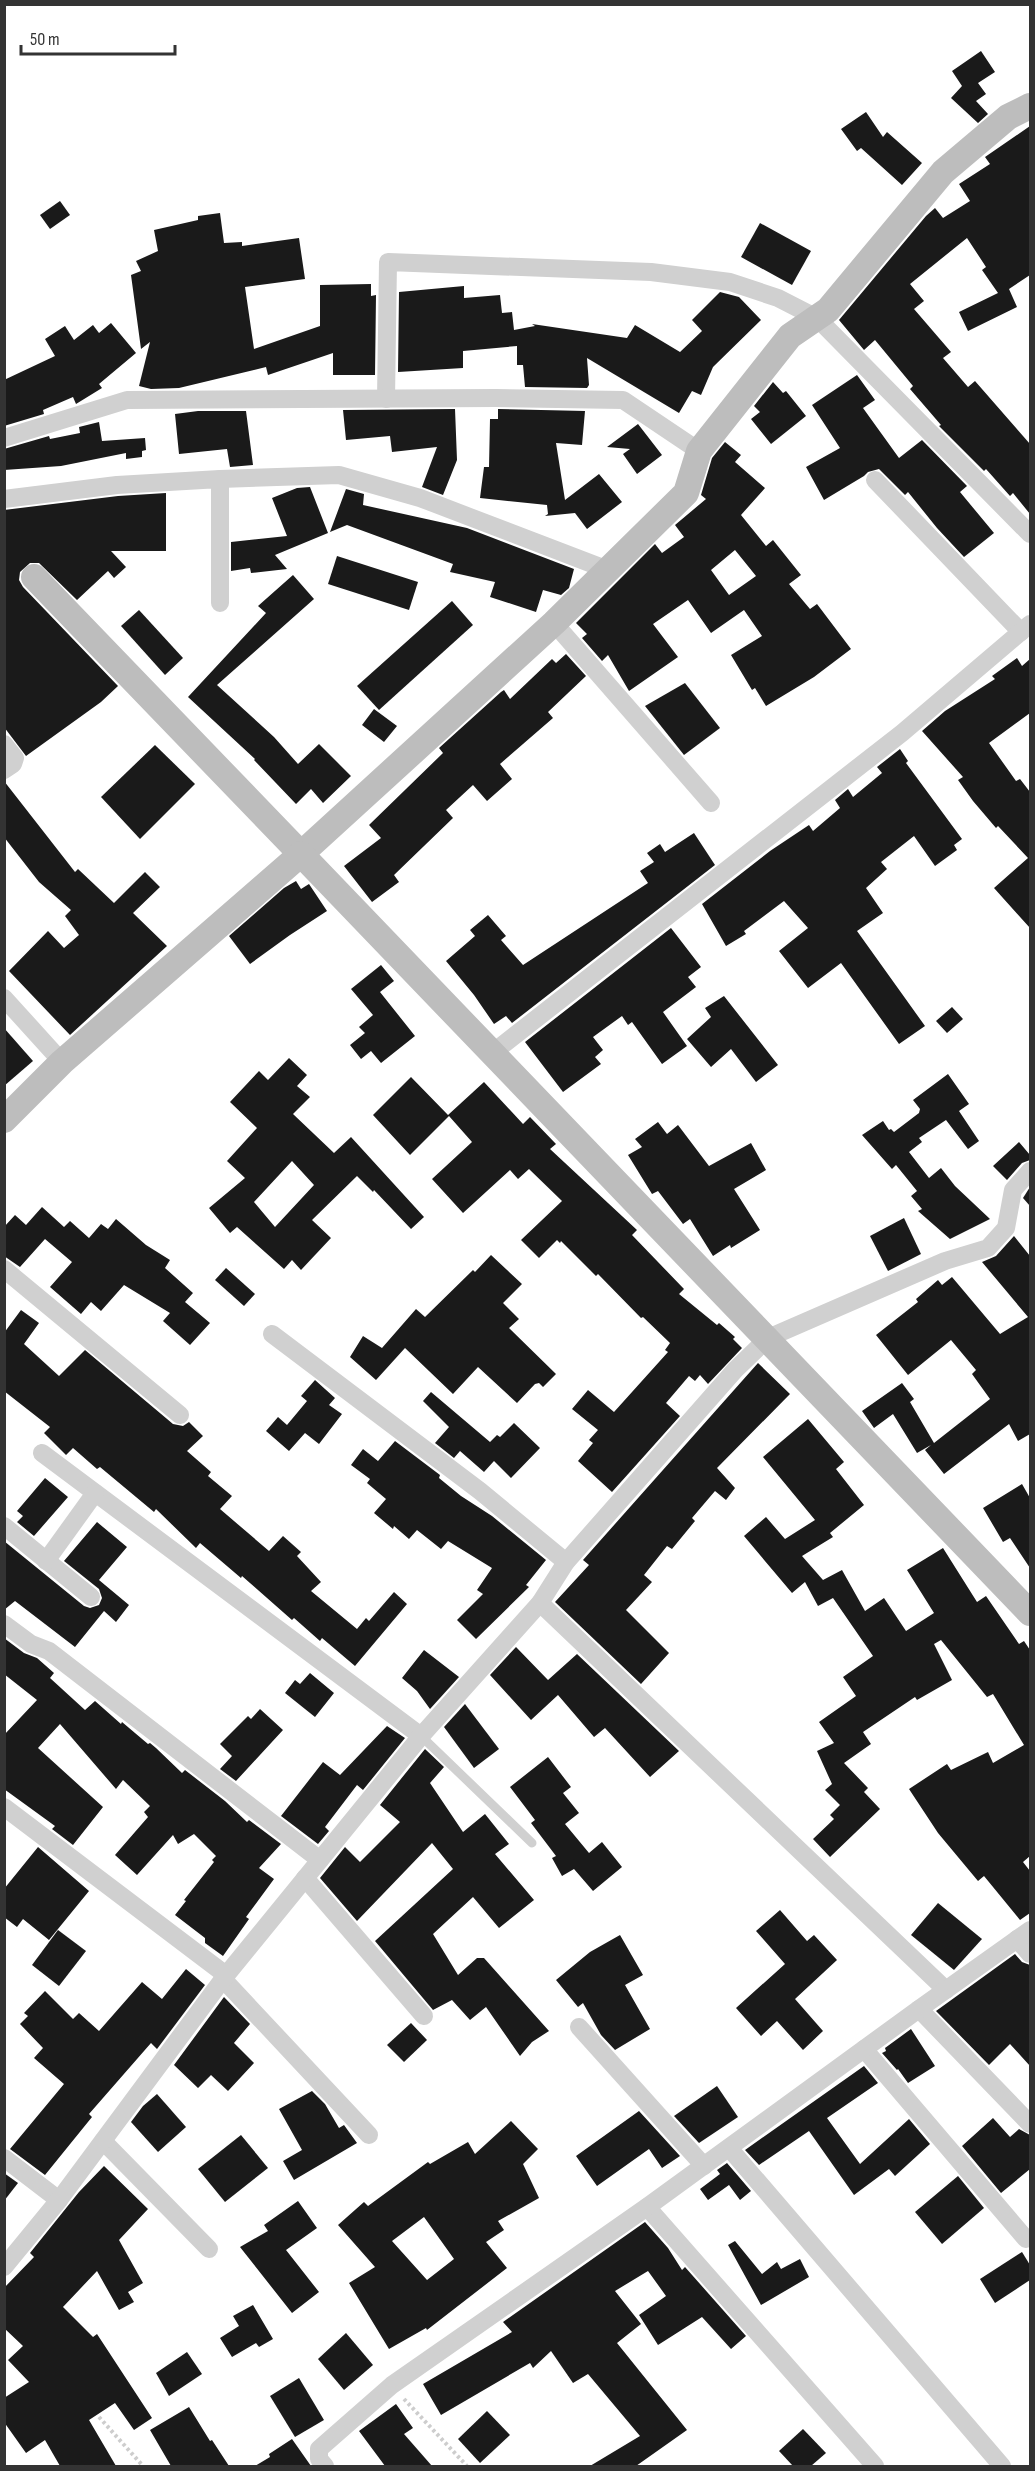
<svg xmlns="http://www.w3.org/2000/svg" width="1035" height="2471" font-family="'Sofia Sans Condensed',sans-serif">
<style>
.building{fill:#1a1a1a;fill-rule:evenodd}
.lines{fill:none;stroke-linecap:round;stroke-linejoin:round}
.path{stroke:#cdcdcd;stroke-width:4;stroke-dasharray:3 3;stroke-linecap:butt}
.lane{stroke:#d0d0d0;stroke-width:9}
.street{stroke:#d0d0d0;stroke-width:18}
.secondary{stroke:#bdbdbd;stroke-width:26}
</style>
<rect width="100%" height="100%" fill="#fff"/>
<g class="building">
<path d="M981,51L995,72L978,83L986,94L976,101L988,114L978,123L951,98L962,86L952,71Z"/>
<path d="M866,112L883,137L887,132L922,163L902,185L861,148L857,151L841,129Z"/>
<path d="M1030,126V275L1009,289L1017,307L968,331L959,312L998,293L982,270L986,267L967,238L910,284L924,301L914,309L951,352L943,358L968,387L975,381L1030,444V514L1013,493L1010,496L986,469L984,471L939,426L941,425L910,389L913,386L875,340L864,350L839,320L926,216L935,208L943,218L970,201L959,184L990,164L985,157Z"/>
<path d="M60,201L70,215L50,229L40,215Z"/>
<path d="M220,213L224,243L242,242V246L299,238L305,279L245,287L254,349L320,326V285L371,284V296L376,295L375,375H333V353L268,375L266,367L179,388L151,389L139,386L150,342L141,349L131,275L141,271L136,261L158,251L154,230L198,220V216Z"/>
<path d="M760,223L811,251L792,285L741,257Z"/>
<path d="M464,286V298L500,295L502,313L512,312L514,330L535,326L532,324L627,338L635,325L680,352L702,331L692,320L720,292L739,297L761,320L713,367L701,395L692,391L679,413L587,358L589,385L587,388L525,387L523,365H517V346L463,351V368L398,372L399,292Z"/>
<path d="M111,323L136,353L99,384L102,388L76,404L73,397L43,410L44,414L4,426V380L55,356L45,339L65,326L74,340L93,325L99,333Z"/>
<path d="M857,375L875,400L863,408L899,458L922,440L967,486L960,492L994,533L964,557L937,528L908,492L905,495L879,469L868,472L864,476L824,500L806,467L840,448L812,405Z"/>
<path d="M773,382L783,393L786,391L806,416L771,444L751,419L760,412L754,406Z"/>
<path d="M455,409L457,460L443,495L422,487L437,447L392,452L390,436L346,440L343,410Z"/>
<path d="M498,409L585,411L582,445L556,443L565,500L599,474L622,502L587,529L575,513L545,516L548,514L547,505L480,498L484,467H489L490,419H498Z"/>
<path d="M198,411H246L253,465L230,467L227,449L179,454L175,414Z"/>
<path d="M99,422L102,441L145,438L146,450L142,451V457L126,459V453L61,466L4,470V449L49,436L50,439L80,433L79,427Z"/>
<path d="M638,424L662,455L637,474L623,454L630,449L607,447Z"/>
<path d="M725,442L741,455L735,462L765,488L741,515L766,546L773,540L801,575L789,584L810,609L817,604L851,649L814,677L766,706L755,688L752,690L731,655L762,636L744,610L711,633L688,600L653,624L678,657L629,691L608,655L602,661L582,638L587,634L576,623L655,544L662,553L684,537L675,525L706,499L701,495L712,458ZM735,550L756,576L729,595L711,570Z"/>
<path d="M310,487L328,533L275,555L287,569L251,573L250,568L231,571V542L287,536L272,498L297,488Z"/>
<path d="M346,489L364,494L363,505L467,528L574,569L569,588L561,595L543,590L536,612L490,597L495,582L450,572L453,564L347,525L330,532Z"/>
<path d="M166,493V551H111L126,567L114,578L108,571L77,600L39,563H30L20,572L19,580L23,587L118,686L101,702L26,756L4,727V510L118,496Z"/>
<path d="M337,556L418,582L409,610L328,584Z"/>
<path d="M293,575L314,599L217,685L274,737L298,764L319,744L351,776L323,803L311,789L296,804L254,760L255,759L188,697L266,613L258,606Z"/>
<path d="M452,601L473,625L379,710L357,686Z"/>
<path d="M139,610L183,658L165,675L121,626Z"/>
<path d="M566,654L586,676L548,712L553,718L500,764L512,779L487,801L473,785L446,810L453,818L394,875L399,882L372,902L344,866L381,838L369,825L443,753L439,748L501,692L504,690L510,699L552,659L556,663Z"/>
<path d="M1017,658L1022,666L1030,659V713L989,743L1016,781L1020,779L1030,792V928L994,888L1028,858L998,826L996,828L973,801L958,780L963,777L922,731L945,711L995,679L992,676Z"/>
<path d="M685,683L720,728L684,755L645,706Z"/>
<path d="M374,709L397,726L384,742L362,725Z"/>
<path d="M155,745L195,784L140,839L101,797Z"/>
<path d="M900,749L908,761L906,763L962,839L954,845L957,850L935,866L914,836L881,862L887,869L866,888L883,913L857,931L925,1026L899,1044L841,963L808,988L779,951L808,928L784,901L744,931L746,934L726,946L702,904L770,851L809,825L813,831L840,808L835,800L848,789L853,797L882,773L877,767Z"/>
<path d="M4,781L75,872L78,869L114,903L145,872L160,887L133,913L167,946L70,1035L9,971L48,931L64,948L79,935L65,916L71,910L39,882L4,837Z"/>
<path d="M694,833L715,865L512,1023L506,1016L494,1024L474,995L446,961L475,936L470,930L488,915L506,936L501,940L523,965L648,883L640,871L654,862L647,853L660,844L665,852Z"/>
<path d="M296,881L301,889L309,884L327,911L290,935L250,964L229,936L284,888Z"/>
<path d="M671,928L701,967L688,977L696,987L663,1012L687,1046L662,1064L632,1022L628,1025L622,1016L593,1037L603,1050L595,1057L601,1064L563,1092L525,1042Z"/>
<path d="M381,965L394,981L380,992L415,1036L381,1063L371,1051L361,1059L350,1045L365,1033L359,1027L373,1015L351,989Z"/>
<path d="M724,996L778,1065L756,1082L731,1049L711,1067L687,1039L711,1017L705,1008Z"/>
<path d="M952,1007L963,1019L947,1033L936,1021Z"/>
<path d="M4,1028L33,1061L4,1086Z"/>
<path d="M289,1058L307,1075L297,1086L310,1097L293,1114L334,1153L351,1137L424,1217L411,1229L374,1190L373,1192L357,1176L312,1220L331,1238L301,1270L292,1260L284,1269L237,1227L230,1233L209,1208L245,1178L227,1161L257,1128L230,1102L259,1071L268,1080ZM292,1161L314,1185L275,1227L254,1202Z"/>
<path d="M948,1074L969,1104L959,1111L979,1141L968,1149L946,1120L919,1138L922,1142L909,1152L929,1178L941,1168L955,1186L990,1219L950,1239L918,1211L922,1209L911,1196L917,1191L896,1165L892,1169L862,1135L883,1121L889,1130L891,1129L894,1132L919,1113L920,1109L913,1100Z"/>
<path d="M411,1077L448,1115L484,1082L523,1124L530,1117L556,1144L550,1149L637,1230L632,1235L684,1289L679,1294L717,1325L719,1323L735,1337L733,1339L742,1348L708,1384L700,1375L695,1381L689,1376L666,1403L680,1416L612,1492L578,1461L593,1443L589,1440L598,1430L572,1409L588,1390L614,1412L668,1352L665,1350L670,1343L643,1317L641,1318L598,1274L596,1276L561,1241L560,1243L557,1240L539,1258L521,1240L562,1201L529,1169L518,1179L510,1170L463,1213L432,1179L472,1142L449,1116L410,1155L373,1115Z"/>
<path d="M658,1122L667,1134L678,1125L709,1166L751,1143L766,1170L734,1189L760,1230L731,1248L730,1245L713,1256L690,1219L683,1224L658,1191L652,1194L628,1155L642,1147L635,1139Z"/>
<path d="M1019,1142L1030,1155V1160L1022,1163L1007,1180L993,1166Z"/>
<path d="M1030,1187V1206L1023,1198Z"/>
<path d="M42,1207L64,1227L70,1221L89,1238L101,1224L108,1229L116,1219L146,1245L170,1260L165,1268L193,1293L185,1302L210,1323L190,1345L163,1321L170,1313L124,1285L101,1311L91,1302L81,1314L50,1287L72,1262L45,1239L20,1267L4,1256V1227L15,1215L26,1225Z"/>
<path d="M904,1218L921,1254L888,1271L870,1236Z"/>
<path d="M1014,1236L1030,1256V1434L1018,1441L1009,1424L944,1474L925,1450L931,1445L917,1453L893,1414L874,1428L862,1411L902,1383L914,1399L910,1402L934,1443L990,1399L972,1374L976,1370L951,1340L908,1375L876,1335L918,1302L916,1299L938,1280L942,1285L952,1277L1000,1334L1028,1317L982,1262L996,1256Z"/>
<path d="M491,1255L522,1284L503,1303L519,1319L509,1328L556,1374L543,1387L539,1383L535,1384L517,1403L478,1367L453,1394L405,1348L376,1380L350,1357L363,1336L382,1348L416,1309L425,1317L473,1270L475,1272Z"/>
<path d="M226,1268L255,1294L244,1306L215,1280Z"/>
<path d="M21,1310L39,1323L24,1344L59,1376L85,1350L173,1424L183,1426L189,1422L203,1436L187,1451L211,1472L208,1476L232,1496L220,1509L269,1551L283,1536L301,1552L297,1556L321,1582L311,1591L357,1629L366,1618L369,1621L394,1592L407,1604L355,1666L322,1638L320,1641L294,1618L292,1620L242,1576L241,1578L200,1543L196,1548L156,1509L154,1512L100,1467L97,1469L73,1448L66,1455L44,1433L50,1427L4,1391V1333Z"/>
<path d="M758,1363L790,1394L717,1468L735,1488L726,1500L715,1491L692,1518L695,1521L672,1549L667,1546L644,1575L652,1582L626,1610L669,1653L641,1684L555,1602L589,1565L583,1560Z"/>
<path d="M315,1380L335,1398L329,1405L342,1414L319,1444L305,1433L289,1451L266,1431L278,1417L287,1425L307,1401L301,1396Z"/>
<path d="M431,1392L490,1442L497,1435L500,1437L514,1423L540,1448L511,1478L494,1461L484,1472L460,1451L454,1458L435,1443L449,1427L423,1401Z"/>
<path d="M808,1419L844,1462L836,1469L864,1505L830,1533L833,1537L802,1556L823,1580L842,1570L865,1611L884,1598L906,1631L934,1613L907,1570L943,1548L977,1602L986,1596L1019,1644L1024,1641L1030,1650V1856L1023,1862L1030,1871V1913L1020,1920L984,1876L978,1881L938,1833L909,1789L947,1764L951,1770L988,1752L993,1763L1024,1745L993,1694L987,1697L941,1640L934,1644L952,1680L917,1700L915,1697L863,1732L871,1744L844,1763L868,1788L864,1792L880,1809L830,1857L813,1839L834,1819L830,1815L840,1805L825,1790L832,1784L817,1751L834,1743L819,1722L856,1696L843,1677L873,1656L833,1598L818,1606L805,1582L792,1593L744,1536L766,1517L785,1539L815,1520L763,1457Z"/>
<path d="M395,1441L440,1475L439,1478L461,1496L492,1516L546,1560L526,1585L529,1587L476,1639L457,1620L483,1594L477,1590L492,1568L448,1541L441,1549L417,1530L409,1539L394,1526L393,1529L374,1513L386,1499L367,1483L370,1479L351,1465L363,1449L378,1461Z"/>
<path d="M45,1478L68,1497L34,1536L17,1522L23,1516L17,1511Z"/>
<path d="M1022,1484L1030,1498V1568L1010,1538L1003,1542L983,1508Z"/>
<path d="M97,1522L127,1547L99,1580L129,1605L116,1622L104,1611L75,1647L15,1601L4,1610V1541L84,1606L90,1608L99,1605L102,1598L99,1589L64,1561Z"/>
<path d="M4,1638L24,1653L37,1658L54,1673L50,1678L85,1710L95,1701L121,1724L122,1722L148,1744L150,1743L156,1748L182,1773L185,1770L225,1801L247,1822L249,1820L281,1844L259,1868L274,1879L246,1917L249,1919L223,1956L205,1943V1938L175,1915L186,1901L184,1900L214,1862L212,1860L216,1856L194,1834L178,1844L173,1835L137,1875L115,1855L148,1817L144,1812L150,1806L123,1780L116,1789L60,1724L38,1748L103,1807L73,1845L52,1829L55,1826L4,1789V1735L37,1700L4,1674Z"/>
<path d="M516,1647L548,1680L577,1654L679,1751L650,1777L605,1728L594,1737L558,1695L531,1720L490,1675Z"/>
<path d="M424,1650L459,1677L430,1709L417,1691L402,1678Z"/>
<path d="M310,1673L334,1693L315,1717L285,1693L295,1680L300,1684Z"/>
<path d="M465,1704L499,1749L474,1768L444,1727Z"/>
<path d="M260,1709L283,1730L236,1781L220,1769L232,1756L220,1744L248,1716L251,1719Z"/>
<path d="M387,1726L405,1738L363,1790L357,1785L325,1827L329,1831L318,1844L281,1816L323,1762L340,1775Z"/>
<path d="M425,1749L444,1767L430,1783L463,1832L485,1814L509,1844L495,1854L534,1900L499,1928L473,1897L433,1934L458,1975L477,1958H484L549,2031L532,2042L520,2056L486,2007L470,2020L452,2000L433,2010L375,1941L453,1869L432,1843L357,1921L320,1878L345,1847L360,1862L400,1822L380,1805Z"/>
<path d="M548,1757L571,1787L563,1793L579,1813L565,1824L589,1853L602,1842L622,1867L593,1891L574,1869L562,1876L552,1858L556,1856L531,1823L535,1820L510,1787Z"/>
<path d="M38,1847L89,1891L49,1940L23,1919L17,1927L4,1917V1889Z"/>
<path d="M938,1903L982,1939L954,1970L911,1935Z"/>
<path d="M780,1910L807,1941L814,1935L837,1960L795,1999L823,2031L803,2050L777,2021L761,2036L736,2008L785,1964L756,1931Z"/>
<path d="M58,1930L86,1951L59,1986L32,1965Z"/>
<path d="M620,1935L643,1975L625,1985L650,2029L615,2050L601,2035L583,2003L578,2007L556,1980L590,1952Z"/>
<path d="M1015,1954L1022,1962L1030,1965V2066L1010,2044L989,2065L936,2011Z"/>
<path d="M186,1969L205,1985L157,2049L151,2043L89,2114L92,2117L45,2175L10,2149L64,2084L34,2058L43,2048L20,2024L28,2016L24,2013L45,1991L73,2019L79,2013L99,2031L142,1982L162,1999Z"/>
<path d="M224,1997L250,2024L234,2043L254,2063L228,2091L211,2075L198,2088L174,2065Z"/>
<path d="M411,2023L427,2040L404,2062L387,2045Z"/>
<path d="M911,2029L935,2066L908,2083L898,2069L897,2070L882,2053L886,2051L885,2048Z"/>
<path d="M864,2066L878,2083L827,2118L860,2164L909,2119L930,2144L895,2176L889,2169L854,2195L809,2131L759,2165L745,2150Z"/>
<path d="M717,2086L738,2117L699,2143L674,2116Z"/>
<path d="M312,2091L325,2104L339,2128L344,2125L357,2143L294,2180L283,2161L302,2150L279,2109Z"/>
<path d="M157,2094L186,2127L158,2152L131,2122L143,2106Z"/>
<path d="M639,2111L680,2156L662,2168L649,2149L597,2186L576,2156Z"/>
<path d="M993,2118L1010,2137L1019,2129L1030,2135V2169L1001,2193L962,2146Z"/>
<path d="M511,2121L538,2149L523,2164L539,2198L498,2221L504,2230L486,2242L507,2268L427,2330L426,2328L389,2349L349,2283L375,2267L338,2225L364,2202L368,2206L428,2162L430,2164L468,2142L475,2154ZM424,2217L454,2259L427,2280L392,2241Z"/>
<path d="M241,2135L268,2168L225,2202L198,2169Z"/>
<path d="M727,2163L751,2191L740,2200L729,2185L708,2200L700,2189L720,2174L717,2170Z"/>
<path d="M104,2166L148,2209L119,2240L143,2283L128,2292L134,2302L119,2310L97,2271L63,2307L93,2337L97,2334L152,2418L134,2430L115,2403L89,2420L116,2466H60L45,2440L26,2453L4,2422V2398L29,2382L8,2360L23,2346L4,2328V2288L34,2257L30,2253L79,2192Z"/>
<path d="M4,2173L18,2183L4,2201Z"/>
<path d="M958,2176L984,2208L942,2244L915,2212Z"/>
<path d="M298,2201L317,2228L286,2250L319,2292L292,2313L240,2247L268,2231L264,2225Z"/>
<path d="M645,2222L668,2248L682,2270L685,2267L746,2336L731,2349L702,2317L658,2345L639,2315L666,2296L648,2271L615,2291L641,2324L617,2343L687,2430L636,2466H590L640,2436L588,2374L573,2383L551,2351L533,2368L530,2363L441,2415L423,2384L512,2332L503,2322Z"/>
<path d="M735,2241L762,2274L777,2262L781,2269L800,2259L809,2277L761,2305L728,2245Z"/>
<path d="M1022,2252L1030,2265V2280L995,2303L980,2279Z"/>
<path d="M253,2305L273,2339L259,2347L256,2343L232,2357L220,2338L239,2326L233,2316Z"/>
<path d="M346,2333L373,2365L344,2390L318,2359Z"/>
<path d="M187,2352L202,2374L169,2396L156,2373Z"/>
<path d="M299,2378L324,2420L295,2437L270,2396Z"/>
<path d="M396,2404L413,2428L404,2434L432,2466H385L359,2431Z"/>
<path d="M189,2407L210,2441L212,2440L229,2466H171L150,2430Z"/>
<path d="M487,2411L510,2435L480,2463L458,2439Z"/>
<path d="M803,2429L826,2453L811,2466H793L779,2451Z"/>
<path d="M292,2439L311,2466H255L270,2457L269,2454Z"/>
</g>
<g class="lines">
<g class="path">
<path d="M404,2399L467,2466"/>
<path d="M99,2417L143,2466"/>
</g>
<path class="lane" d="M421,1736L532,1843"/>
<g class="street">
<path d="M386,399L388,262L651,272L730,282L778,298L817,318L1030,534"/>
<path d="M4,438L127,400L496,398L623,400L699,451"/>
<path d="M220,479L339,475L420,498L608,570"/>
<path d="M875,480L1021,632"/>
<path d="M4,499L117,485L220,479V603"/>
<path d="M554,623L711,803"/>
<path d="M4,744L15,758L13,764L4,770"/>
<path d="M4,998L62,1062"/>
<path d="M491,1054L902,733L1030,624"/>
<path d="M4,1269L180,1415"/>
<path d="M272,1334L480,1491L566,1562"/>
<path d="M42,1453L421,1736"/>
<path d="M4,1526L91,1597"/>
<path d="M46,1561L95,1493"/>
<path d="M540,1603L946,1990"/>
<path d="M4,1624L31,1644L49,1651L320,1860"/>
<path d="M4,1807L226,1975"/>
<path d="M305,1878L424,2016"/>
<path d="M1017,1939L1030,1954"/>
<path d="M223,1979L369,2135"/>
<path d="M919,2009L1030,2124"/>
<path d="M579,2027L704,2166"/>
<path d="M864,2049L1026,2239"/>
<path d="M103,2141L209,2249"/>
<path d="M729,2148L1002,2466"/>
<path d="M4,2158L59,2200"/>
<path d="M647,2207L875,2466"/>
<path d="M4,2267L59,2200L223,1979L421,1736L540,1603L566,1562L735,1370L768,1338L945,1261L988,1248L1006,1228L1013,1190L1030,1171"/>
<path d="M325,2466L319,2459V2449L392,2385L647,2207L919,2009L1030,1930"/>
</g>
<g class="secondary">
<path d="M34,577L301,854L554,623L686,493L699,451L790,336L828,310L943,172L1008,117L1030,106"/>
<path d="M4,1120L62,1062L301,854L1030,1613"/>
</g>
</g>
<rect width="1035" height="2471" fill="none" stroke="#333333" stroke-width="12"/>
<path d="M21 45v9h154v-9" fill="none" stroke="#333333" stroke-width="3"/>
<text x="30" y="45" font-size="18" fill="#333333" stroke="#ffffff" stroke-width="4.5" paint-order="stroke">50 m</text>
</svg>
